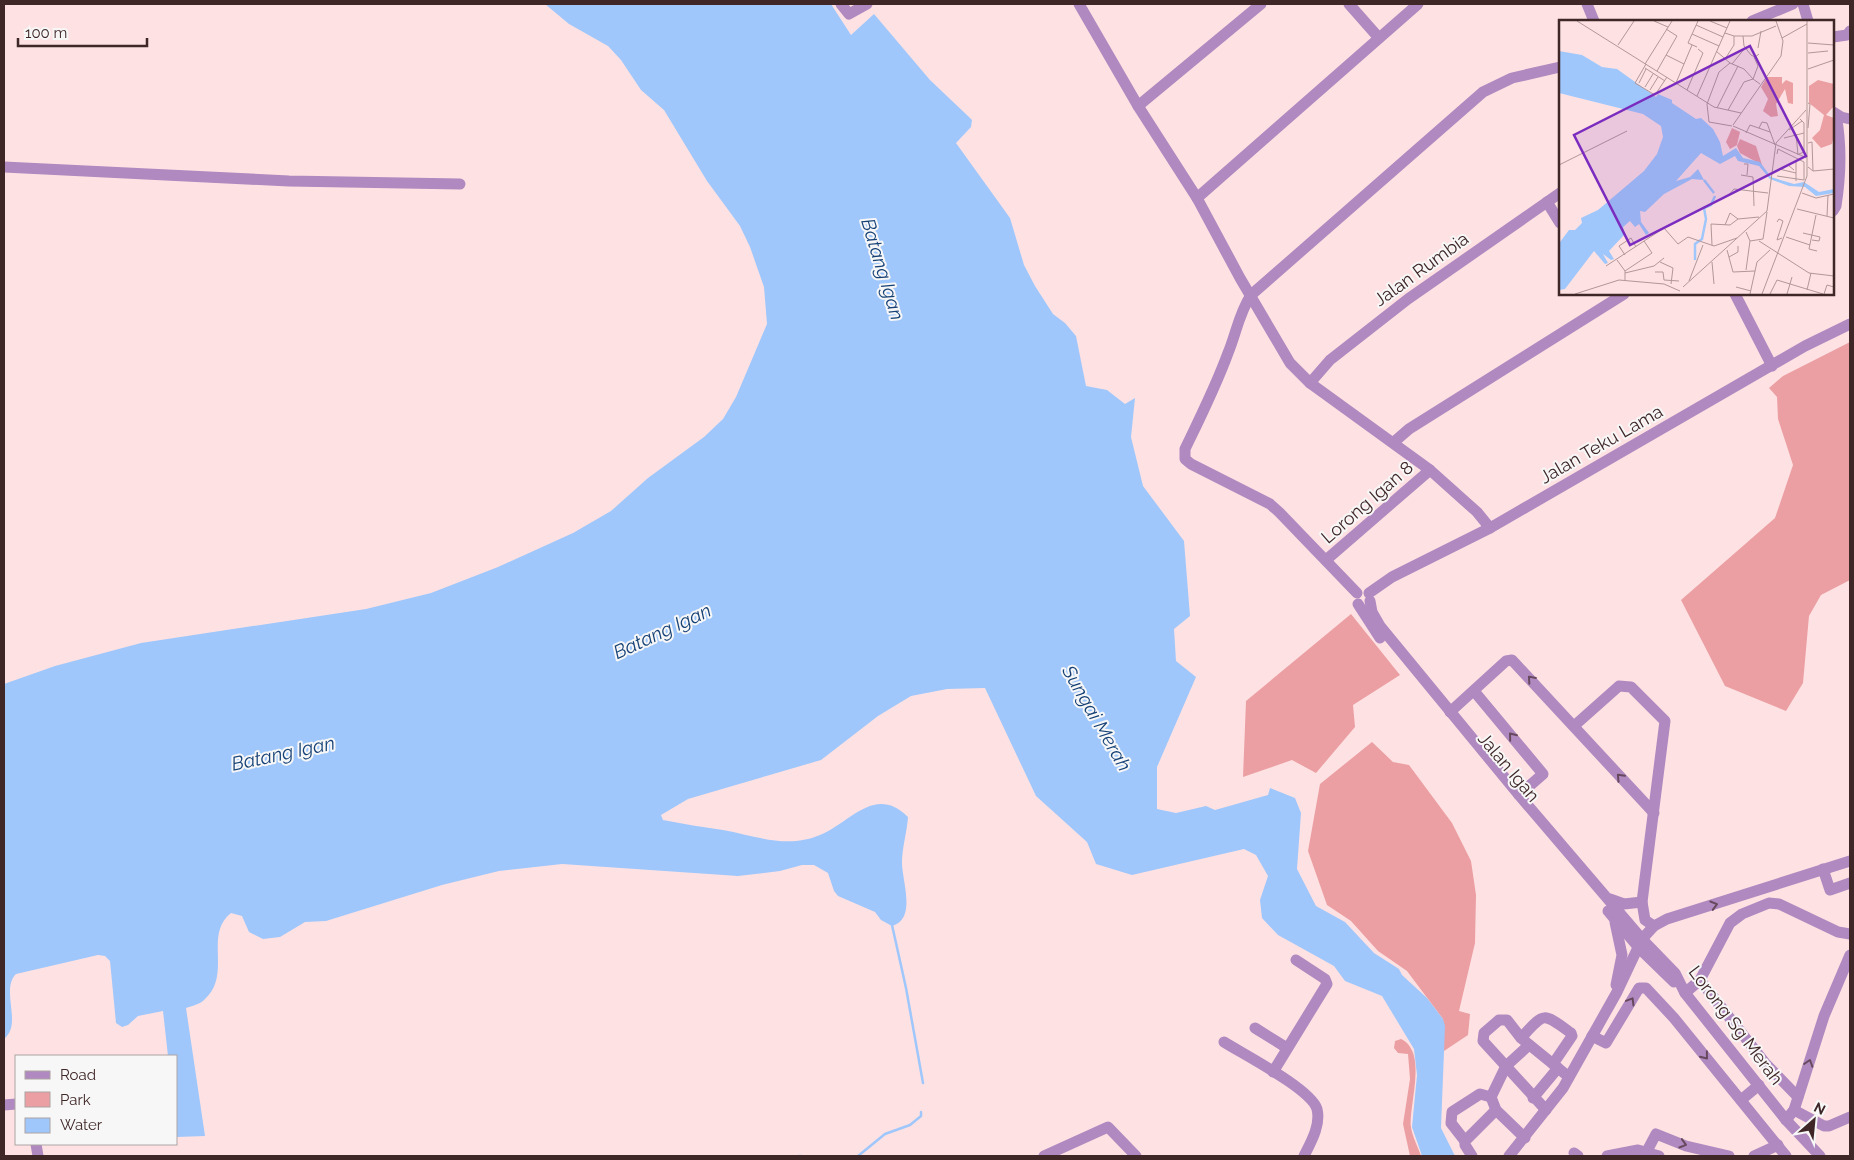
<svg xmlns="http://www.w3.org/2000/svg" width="1854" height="1160" font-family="Raleway,sans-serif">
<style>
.green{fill:#eb9fa3}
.water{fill:#9fc7fb}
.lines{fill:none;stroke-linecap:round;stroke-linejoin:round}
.stream{stroke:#9fc7fb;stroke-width:2.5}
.minor{stroke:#b089c0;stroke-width:11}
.oneway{stroke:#67495d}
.labels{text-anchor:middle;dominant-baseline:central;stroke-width:4;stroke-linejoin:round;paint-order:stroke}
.street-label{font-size:18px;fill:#3f2627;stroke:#f7f7f7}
.water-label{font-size:19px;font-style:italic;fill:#154177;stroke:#f7f7f7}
.inset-river{fill:none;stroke:#9fc7fb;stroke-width:2.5}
.inset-road{fill:none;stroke:#b29798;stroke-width:1}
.view{fill:#7b2cbf;fill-opacity:0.15;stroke:#7b2cbf;stroke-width:2.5}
.inset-edge{fill:none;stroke:#3f2627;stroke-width:2.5}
</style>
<rect width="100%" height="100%" fill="#fee2e3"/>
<g class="green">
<path d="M1850,342V580L1821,595L1809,616L1803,683L1786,711L1725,686L1681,600L1775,518L1793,465L1778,419L1777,397L1769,388L1783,376Z"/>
<path d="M1351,614L1400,675L1353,705L1355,727L1316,773L1292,760L1243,777L1246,701Z"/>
<path d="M1372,742L1393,762L1409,765L1452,823L1471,861L1476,895L1475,943L1459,1011L1470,1014L1468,1035L1444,1051L1443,1019L1407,971L1378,951L1351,921L1327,905L1308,851L1320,784Z"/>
<path d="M1401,1039C1428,1052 1409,1103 1411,1127C1412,1136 1418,1147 1421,1156H1410L1403,1124L1410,1079L1408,1054L1398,1053L1394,1048L1395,1041Z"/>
</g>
<path class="water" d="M545,4H831L851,35L874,14L930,80L969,117L972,120L971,127L956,143L1010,218L1024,265L1035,286L1053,314L1065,323L1076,336L1086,386L1107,390L1125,404L1135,398L1131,437L1143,486L1184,541L1190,616L1174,629L1176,661L1196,677L1157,767V809L1176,813L1206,806L1215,810L1268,795L1270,788L1295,798L1301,813L1297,869L1316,906L1345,922L1374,953L1399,969L1402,975L1427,998L1443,1019L1445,1026L1441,1128L1455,1156H1422L1412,1127L1417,1075L1414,1049L1382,996L1345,981L1334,966L1278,935L1262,918L1260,900L1268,876L1256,855L1244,849L1132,875L1096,864L1087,842L1036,796L985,688L947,689L911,696L878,716L821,760L688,799L661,815L663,820C683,824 703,827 723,830C756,836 787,849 820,835C850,823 875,784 908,817C907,832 902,848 902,863C902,881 917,919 892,926L881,920L875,912L838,896L834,891L828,873L814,865H802L780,871L738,876L562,864L499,871L442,885L326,921L305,922L280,937L263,939L249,932L242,916L231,913C203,935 233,975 204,1000C200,1004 192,1006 186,1008L205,1136L177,1137L176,1056H168L163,1011L138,1016L128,1025L122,1027L116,1023L110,961L105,956L98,955L16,974C0,990 23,1024 4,1039V684L55,666L141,643L366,609L431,593L498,567L573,533L611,511L648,478L704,437L723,419L736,397L767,324L764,287L750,247L740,226L707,181L664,110L641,90L621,60L608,46L569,24Z"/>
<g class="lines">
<g class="stream">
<path d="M892,925L906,988L923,1083"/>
<path d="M799,1156H801"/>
<path d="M858,1156L885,1134L910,1125L921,1116V1112"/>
</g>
<g class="minor">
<path d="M841,4L849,14L867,4"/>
<path d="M1079,4L1138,106L1197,198L1240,278L1290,363L1310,383L1430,470L1477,512L1490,528"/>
<path d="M1349,4L1379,38"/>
<path d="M1587,4L1594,21"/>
<path d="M1803,4L1808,21"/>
<path d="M1752,21L1793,4"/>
<path d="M1833,37L1847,35L1850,31"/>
<path d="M1138,106L1261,4"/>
<path d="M1833,112L1841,117L1850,119"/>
<path d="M4,167L289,181L460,184"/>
<path d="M1197,198L1418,4"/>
<path d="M1547,202L1560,223"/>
<path d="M1833,211L1836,206C1841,174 1842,146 1836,115"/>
<path d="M1735,294L1772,366"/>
<path d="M1310,383L1330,360L1408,299L1560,193"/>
<path d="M1394,442L1409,429L1624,294"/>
<path d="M1326,560L1430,470"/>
<path d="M1357,593L1279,512L1270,504L1191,464L1185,459V449C1200,418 1216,386 1228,353C1236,334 1239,313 1251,295L1483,92L1512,78L1560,67"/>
<path d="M1369,593L1392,577L1490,528L1805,346L1850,324"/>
<path d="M1370,601L1372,612L1380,626L1519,795L1642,939L1675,973L1685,993L1786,1120L1820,1156"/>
<path d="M1358,604L1380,638"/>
<path d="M1474,691L1543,774L1519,795"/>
<path d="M1450,712L1506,661L1512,660L1654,813"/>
<path d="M1574,726L1619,686L1631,687L1665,721L1642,902L1645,920L1654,926"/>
<path d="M1823,869L1830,890L1850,883"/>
<path d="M1610,899L1624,904L1642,902"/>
<path d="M1608,911L1639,948L1674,982"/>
<path d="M1615,922L1622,955L1616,985"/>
<path d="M1700,980L1765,1063L1798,1097"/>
<path d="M1685,993L1700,980L1730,923L1742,914L1769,903L1779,904L1838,932L1850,934"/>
<path d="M1255,1028L1287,1048"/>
<path d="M1592,1036L1606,1043L1639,988H1646L1674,1018L1786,1156"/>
<path d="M1521,1038C1545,1012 1542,1012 1571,1033L1572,1036L1553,1064"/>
<path d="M1224,1042C1243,1054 1311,1089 1317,1109C1321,1125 1311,1142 1304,1156"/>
<path d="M1273,1072L1327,984L1325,979L1296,960"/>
<path d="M1533,1098L1558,1068"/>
<path d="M1741,1100L1759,1085"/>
<path d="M4,1105L16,1104"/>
<path d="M1546,1110L1483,1041L1484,1033L1499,1020H1507L1521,1038L1569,1077"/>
<path d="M1794,1110L1824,1126H1829L1850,1117"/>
<path d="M1786,1120L1794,1110L1824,1016L1850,955"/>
<path d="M1525,1138L1496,1110L1491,1097L1506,1066L1529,1045"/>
<path d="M1465,1141L1451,1123L1452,1112L1480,1094L1491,1097"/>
<path d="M36,1144L38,1156"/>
<path d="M1647,1151L1656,1134L1686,1146L1729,1156"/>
<path d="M1574,1153L1578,1156"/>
<path d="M1044,1156L1108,1127L1136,1156"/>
<path d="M1472,1156L1465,1145V1141L1496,1110"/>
<path d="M1509,1156L1563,1088L1617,992L1642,939L1654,926L1667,919L1850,861"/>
<path d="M1607,1156L1638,1150L1659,1156"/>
<path d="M1754,1156L1778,1145"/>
</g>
</g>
<defs><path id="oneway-chevron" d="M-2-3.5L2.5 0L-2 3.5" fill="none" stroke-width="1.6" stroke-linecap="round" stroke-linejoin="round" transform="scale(1.25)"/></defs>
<g class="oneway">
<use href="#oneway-chevron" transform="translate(1531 679) rotate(-131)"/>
<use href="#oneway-chevron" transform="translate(1512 736) rotate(-129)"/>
<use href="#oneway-chevron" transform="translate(1620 777) rotate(-133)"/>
<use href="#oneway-chevron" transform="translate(1714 905) rotate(-16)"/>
<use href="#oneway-chevron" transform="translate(1631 1001) rotate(-59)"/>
<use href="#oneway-chevron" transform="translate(1705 1056) rotate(51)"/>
<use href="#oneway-chevron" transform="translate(1809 1063) rotate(-72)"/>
<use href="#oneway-chevron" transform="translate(1683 1144) rotate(17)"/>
</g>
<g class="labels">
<g class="street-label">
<text transform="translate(1421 269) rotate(-36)">Jalan Rumbia</text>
<text transform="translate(1601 444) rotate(-30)">Jalan Teku Lama</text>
<text transform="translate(1367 502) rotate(-41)">Lorong Igan 8</text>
<text transform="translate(1509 767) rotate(50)">Jalan Igan</text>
<text transform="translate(1736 1025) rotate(53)">Lorong Sg Merah</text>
</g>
<g class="water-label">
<text transform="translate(883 269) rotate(73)">Batang Igan</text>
<text transform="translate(662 631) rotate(-25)">Batang Igan</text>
<text transform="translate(1097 718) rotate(60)">Sungai Merah</text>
<text transform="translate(283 753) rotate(-12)">Batang Igan</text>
</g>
</g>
<g transform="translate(1559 20)">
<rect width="275" height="275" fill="#fee2e3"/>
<path d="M208,57H223V64L227,60L234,63V84L229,83L226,69L217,84L219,96L212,97L204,91L209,79L202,67ZM259,60L275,64V86L267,95L275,98V115L273,124L262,128L253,118L261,110L265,95L250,83V66ZM173,108L181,112L178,125L171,129L167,122ZM181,119L197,126L203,145L181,133L178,126Z" fill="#eb9fa3"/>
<path d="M0,31L23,35L43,47L58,49L97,77L99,74L113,80V83L137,99L142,98L154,109L161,122L164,136L177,128L184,138L201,142L212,157L235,164L245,162L260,172L275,169V173L257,176L246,167L230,166L211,159L200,146L179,141L176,136L161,144L142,133L117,161L131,157L139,149L145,160L133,159L105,174L86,192L81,191L82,202L90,213L87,215L80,204L76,207L71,201L64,207L66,214L50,231L55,239L52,240L44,234L49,243L46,244L35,231L6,269L0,270L1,222L10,210H16L23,203L22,198L39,190L85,151L98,134L104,117L102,106L84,94L0,73Z" fill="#9fc7fb"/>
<path class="inset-river" d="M145,160L155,173M136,240V224L143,219L147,199L145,188L152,185L156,176"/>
<path class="inset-road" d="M18,1L155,87L182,93M95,1L109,7M151,1L168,8M137,5L164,17M166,13L175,16H193L217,6M133,14L160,26M184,16L185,26L192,35L196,37L200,34M223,18L248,4M249,23L275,25M59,25L75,1M138,27L129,23L139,1M199,28L202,11M157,31L171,43L185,49L194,59L199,46L195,37M249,33L269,31M107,35L125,44M166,39L175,25V16M171,43L160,52L148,84L150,102L173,106M86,44L113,1M87,44L76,63L96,75L108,57M173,44L186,28M86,48L106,61M249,49L275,40M98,51L118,16L107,9M80,63L87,49M117,63L133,25M86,67L94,54M91,70L99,57M128,70L144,33L139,29M138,76L171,1M249,83L251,84L249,108M158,88L179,46M169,90L185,62L194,59L201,64M174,105L222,36L224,21L217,1M174,106L248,138M200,108L203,102L208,103L216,125M230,110L243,101M187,113L191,105L211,112M237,114L239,135M225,118L245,113M249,123L253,122L254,151M240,134L245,132V103L241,99M185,144H189L188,155M0,145L68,111M249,147L254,151L275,149M220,149L237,153M223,149L229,145L235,150M182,155L194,157L195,186M218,156L245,160V142L219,129L218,134M237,161V141M243,173L257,178L275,174M169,176L175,169L209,173M238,189L275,198M208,191L217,123L247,90M257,195L250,229L258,231M268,196L269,175M218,202L220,199L224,201L218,220L223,218M166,205L171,193L179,199L200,197M187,212L191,221L204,219L208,192M244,213L261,217L260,221L253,220M227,217L251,225M200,221L250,253L275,256M153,225L152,204L171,205L179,199M168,230L174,252L196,251M66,235L60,226L72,218L77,227M170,237L179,232V226M58,240L66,251V260M101,242L114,248L112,264M153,242L155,264M47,246L105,208L119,224L129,217L155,226L178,218M187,250L191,221M66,251L93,233L85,221M96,252H104L105,260L120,261M66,253L95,246L105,238M130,261L144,225M124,267L208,191M177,267L192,271M248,270L252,253M16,274L60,260L105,264L121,271M191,274L198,242L211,230M203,274L248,156V1M211,274L218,260L264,274M228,274L233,257M265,274L268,265L275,267"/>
<path class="view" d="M191,26L247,136L71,225L15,115Z"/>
<rect width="275" height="275" class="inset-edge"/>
</g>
<rect width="1854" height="1160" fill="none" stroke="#3f2627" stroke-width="10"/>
<rect x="15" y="1055" width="162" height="90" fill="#f7f7f7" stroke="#ada3a4"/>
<rect x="25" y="1071" width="25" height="8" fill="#b089c0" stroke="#ada3a4"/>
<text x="60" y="1080" font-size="15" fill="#3f2627">Road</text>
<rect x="25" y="1092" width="25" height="15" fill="#eb9fa3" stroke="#ada3a4"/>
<text x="60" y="1105" font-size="15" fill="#3f2627">Park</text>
<rect x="25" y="1118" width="25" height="15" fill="#9fc7fb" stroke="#ada3a4"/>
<text x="60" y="1130" font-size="15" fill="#3f2627">Water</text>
<g transform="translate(1814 1120) rotate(27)" stroke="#f7f7f7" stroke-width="4" paint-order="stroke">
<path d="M0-4L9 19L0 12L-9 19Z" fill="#3f2627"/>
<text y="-8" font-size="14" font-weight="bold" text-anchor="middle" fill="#3f2627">N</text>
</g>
<path d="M18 38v8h129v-8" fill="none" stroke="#3f2627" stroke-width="2.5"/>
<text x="25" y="38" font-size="15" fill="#3f2627" stroke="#f7f7f7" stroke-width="4" paint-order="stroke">100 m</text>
</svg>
